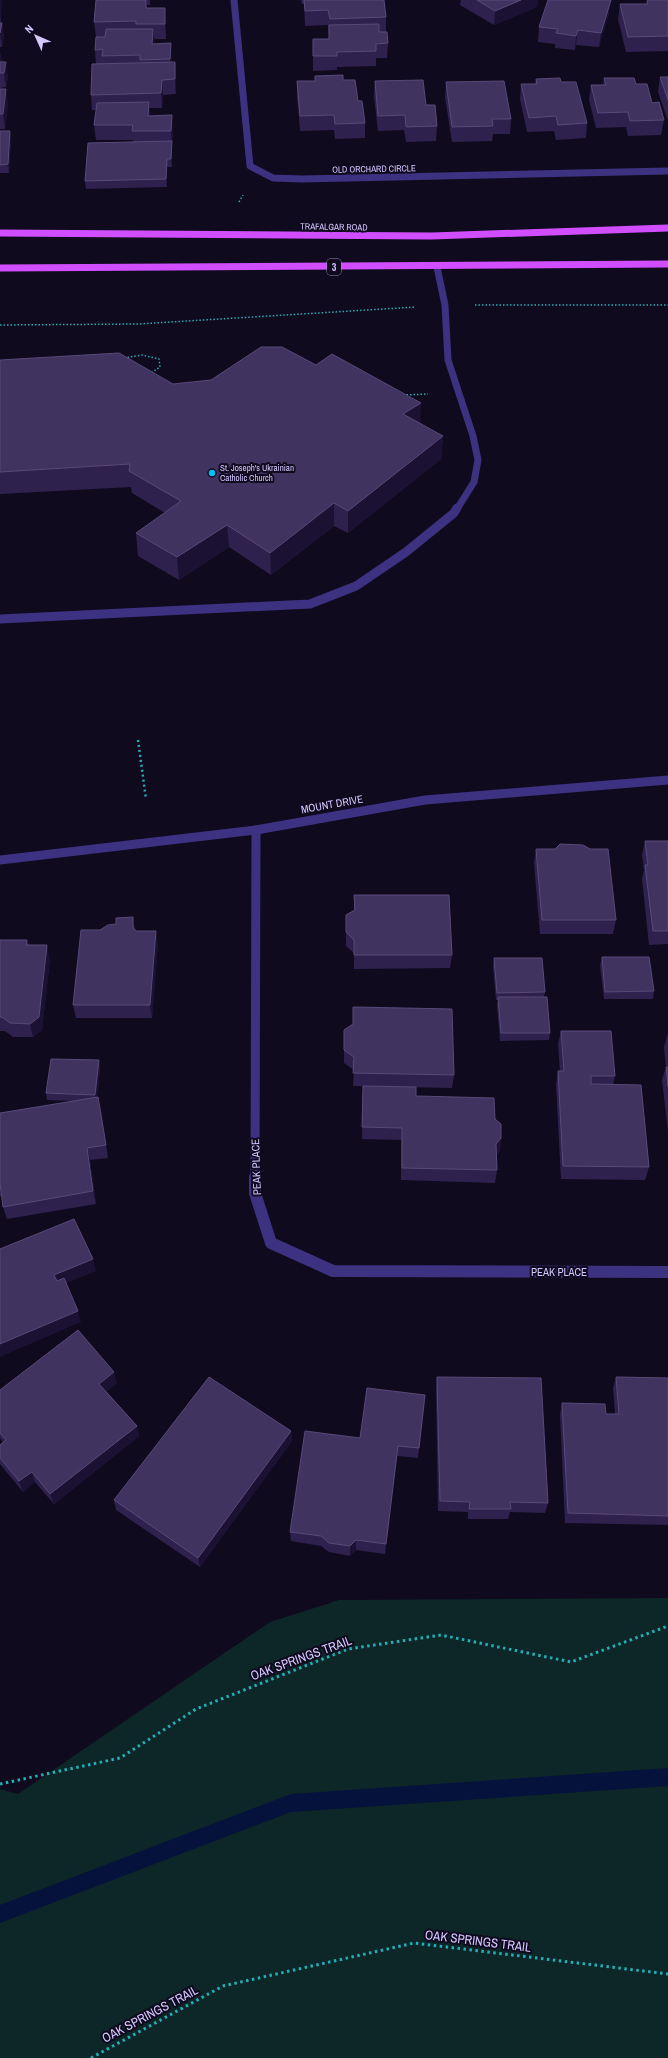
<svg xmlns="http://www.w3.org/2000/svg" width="668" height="2058" font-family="'Archivo Narrow',sans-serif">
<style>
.green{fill:#0d2628}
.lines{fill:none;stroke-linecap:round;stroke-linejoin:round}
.stream{fill:#05133c;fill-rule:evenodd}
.path-far2{stroke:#24afb6;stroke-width:1.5;stroke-dasharray:1.5 2;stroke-linecap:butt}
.path-far1{stroke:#24afb6;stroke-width:2.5;stroke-dasharray:2 3;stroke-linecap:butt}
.path{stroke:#24afb6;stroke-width:3;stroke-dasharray:2.5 3.5;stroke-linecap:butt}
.minor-far2{stroke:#3d3281;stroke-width:7}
.minor-far1{stroke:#3d3281;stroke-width:9}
.minor{stroke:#3d3281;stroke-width:12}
.major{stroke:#d04eff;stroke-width:7}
.wall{fill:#2f214d}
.shaded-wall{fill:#1b1132}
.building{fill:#413360;stroke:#584a79}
.poi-dot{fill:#00bff2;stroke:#100a1e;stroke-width:1.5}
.labels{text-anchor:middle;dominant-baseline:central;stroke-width:4;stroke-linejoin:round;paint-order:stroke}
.far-street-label{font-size:9px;fill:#d4c7ff;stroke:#100a1e}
.far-poi-label{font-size:9px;fill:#d4c7ff;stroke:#100a1e;text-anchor:start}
.shield{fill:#100a1e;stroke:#998ebc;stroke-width:1}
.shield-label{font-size:10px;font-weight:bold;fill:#d4c7ff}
.street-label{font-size:11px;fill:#d4c7ff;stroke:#100a1e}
.near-street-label{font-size:13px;fill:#d4c7ff;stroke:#100a1e}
</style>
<rect width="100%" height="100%" fill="#100a1e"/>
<path class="green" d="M668,1598V2058H0V1789L18,1794L270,1622L339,1600Z"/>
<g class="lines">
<path class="stream" d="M668,1768V1786L291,1812L0,1923V1905L291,1794Z"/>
<g class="path-far2">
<path d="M239,202L243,195"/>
<path d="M475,305H668"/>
<path d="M0,325L138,324L416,307"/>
<path d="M124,358L142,355L159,359L160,367L151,373"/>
<path d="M403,395L428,394"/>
</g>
<path class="path-far1" d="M138,740L146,799"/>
<g class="path">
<path d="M0,1784L120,1758L196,1709L348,1649L441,1635L571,1662L668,1626"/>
<path d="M91,2058L223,1986L414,1943L668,1974"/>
</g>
<g class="minor-far2">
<path d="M234,0L250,166L273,178L302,179L668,171"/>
<path d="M437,267L445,305L448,360L473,436L478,460L474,482L457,509"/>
</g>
<g class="minor-far1">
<path d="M0,619L310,604L356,586L406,552L454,513L457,508"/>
<path d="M0,860L256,830L425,800L668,780"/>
<path d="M255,1178L256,830"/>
</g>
<path class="minor" d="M255,1177V1193L271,1243L333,1271L668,1272"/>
<g class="major">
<path d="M0,233L432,236L668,228"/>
<path d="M0,268L668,264"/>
</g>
</g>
<g class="wall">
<path d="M0,0L1,22H0Z"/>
<path d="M96,0H150V5H147V8L166,22V39H154L155,44L172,58V62H175L176,94L163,95L162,108H150V115L173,130L172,146V167H167V187L86,189L85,181L133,142V140H96L94,125L96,110H92L91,95L96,64L95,50L105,37H96L94,22Z"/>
<path d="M301,0H384L386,17V32L388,43L387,58H376V66L337,67V70L313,71V39H329L328,25L305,26L304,4H302Z"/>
<path d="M461,0H538L537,7L494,25L460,5Z"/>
<path d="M647,0H668V51L626,52L618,19L620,4H646Z"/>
<path d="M609,13L599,47L576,45L575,50L555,48V44L538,42L539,27Z"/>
<path d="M0,23H2L4,37L2,47H0Z"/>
<path d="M0,52L2,62L8,77L6,87L0,88Z"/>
<path d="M315,76L343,80L358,101L365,123V138L335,139L334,130L300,131L297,96V81H315Z"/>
<path d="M660,77H668V121L658,92Z"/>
<path d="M604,78L636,84L664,120L661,135L628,136L626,127L596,128L589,100L591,85H603Z"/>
<path d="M536,79L561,82L587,123L586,138L556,140L554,131L527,132L520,99L521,84H535Z"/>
<path d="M375,81L426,105L437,126L436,141L406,142L404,130L378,131L374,96Z"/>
<path d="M446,82L511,119L510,134H493L492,141L452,142L445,97Z"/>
<path d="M0,89L8,104L5,129H0Z"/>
<path d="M0,131H10L11,139L9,173H0Z"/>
<path d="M0,360L173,384L420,424L443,436L441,459L348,533L334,526L271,575L229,547L179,580L138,556L136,533L165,513L132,493L131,487L0,494Z"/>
<path d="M645,841H668V944L649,945L642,879L644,870L642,855Z"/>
<path d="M536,849H555L616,920L613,934H540L534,863Z"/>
<path d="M354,895L452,955L450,968L354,969V953L346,946V915L354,910Z"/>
<path d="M133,917L135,930L136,931L158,944L152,1018H76L73,1005L100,930Z"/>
<path d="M0,940H27L29,945L50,959L42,1030L33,1037H13L5,1031H0Z"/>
<path d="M602,957L654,991L653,999H604L600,965Z"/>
<path d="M494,958L545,992L544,997L550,1033L549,1040L500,1041L497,1005L498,1000H496L493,966Z"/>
<path d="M561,1031L615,1076L613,1085L649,1167L645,1180L561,1179L556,1084L558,1071H560L558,1044Z"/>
<path d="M668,1033V1131L662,1080L666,1067L664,1047Z"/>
<path d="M344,1050L454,1075L452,1088L353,1086L354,1070L344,1063Z"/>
<path d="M100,1068L97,1097L101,1110L108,1158L90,1160L96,1204L7,1219L3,1207L2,1196H0V1113L74,1101L47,1100L46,1093Z"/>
<path d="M363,1086L416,1096L495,1119L501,1138L500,1151L496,1155L497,1170L495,1183L401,1180V1140L362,1139Z"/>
<path d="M437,1377L548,1503L545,1513L510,1512L508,1519H468V1512L438,1511L436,1388Z"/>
<path d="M616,1377L668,1378V1525L565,1523L560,1414L562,1403L606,1414H615L613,1388Z"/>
<path d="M117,1383L106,1391L137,1426L139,1436L54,1504L35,1482L23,1492L0,1464V1445L3,1443L0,1438V1390Z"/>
<path d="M425,1395L418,1458L397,1456L385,1554L356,1550L350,1556L329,1552L321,1546L291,1541L290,1532L360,1438Z"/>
<path d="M291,1431L292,1441L200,1567L116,1510L114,1500Z"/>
</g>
<g class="shaded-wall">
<path d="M0,0H2L1,22L0,12Z"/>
<path d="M146,0H147V10L146,8Z"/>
<path d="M521,0H538L537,7L494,25L495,11Z"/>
<path d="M611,0L609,13L599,47L601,33Z"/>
<path d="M165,8L166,22V39L165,24Z"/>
<path d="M2,23L4,37L2,47L0,33Z"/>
<path d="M153,29L155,43L153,58L152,44Z"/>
<path d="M578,30L576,45L575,50L576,36Z"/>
<path d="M171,43L172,58L171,74L170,59Z"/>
<path d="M0,52L2,66L0,70Z"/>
<path d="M6,62L8,77L6,87L4,73Z"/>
<path d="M175,62L176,77V94L175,79Z"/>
<path d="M162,80L163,95L162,108L161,93Z"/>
<path d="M6,89L8,104L5,129L3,114Z"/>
<path d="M149,102L151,117L148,116Z"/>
<path d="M172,115L173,130L172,146L171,131Z"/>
<path d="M10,131L11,139L9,173L8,164Z"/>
<path d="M172,141V167L171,159Z"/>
<path d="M167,159V187L166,179Z"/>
<path d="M421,403L420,425L403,414Z"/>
<path d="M443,436L441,459L348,533V511Z"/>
<path d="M334,503V526L271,575L270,553Z"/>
<path d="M227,525L229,547L179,580L177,557Z"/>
<path d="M133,917L135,931L133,927Z"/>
<path d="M156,931L158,944L152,1018L150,1005Z"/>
<path d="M47,945L50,959L42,1030L33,1037L30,1024Z"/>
<path d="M99,1060L100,1068L96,1102L95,1095Z"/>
<path d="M98,1097L101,1110L108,1158L106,1145Z"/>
<path d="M501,1138L500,1151L494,1157L496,1144Z"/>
<path d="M87,1148L90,1160L96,1204L93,1191Z"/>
<path d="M93,1259L96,1271L57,1287L54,1275Z"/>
<path d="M78,1311L81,1322L0,1357V1344Z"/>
<path d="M114,1372L117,1383L102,1395L99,1384Z"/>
<path d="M137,1426L139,1436L54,1504L50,1494Z"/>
<path d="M291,1431L292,1441L200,1567L198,1558Z"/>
<path d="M398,1446L397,1456L385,1554L386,1544Z"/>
<path d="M32,1472L35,1482L23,1492L19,1481Z"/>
<path d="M356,1540V1550L350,1556V1546Z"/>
</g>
<g class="building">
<path d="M96,0H146V8H165V24H136V21L94,22Z"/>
<path d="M304,0H384L386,17L330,19L328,10L305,11Z"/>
<path d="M477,0H521L495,11Z"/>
<path d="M548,0H611L601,33L578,30L576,36L556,33L558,29L539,27Z"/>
<path d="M647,0H668V36L628,37L620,4H648Z"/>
<path d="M0,23H2L0,33Z"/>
<path d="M379,24V32H387L388,43L376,44V51L337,52V56H313V39H329V25Z"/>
<path d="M106,29H153L152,44L171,43L170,59L140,60V55L102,56L103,49L95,50L96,37H105Z"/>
<path d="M0,62H6L4,73H0Z"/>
<path d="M175,62V79L162,80L161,93L91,95L92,64Z"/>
<path d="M343,75V80H355L358,101H362L365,123L335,124L334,115L300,116L297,81H315V76Z"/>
<path d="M660,77H668V100Z"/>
<path d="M560,78L561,82H576L587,123L558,125L556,116L529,118L521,84H537L536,79Z"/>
<path d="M604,78H634L636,84H647L652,103L659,102L664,120L630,121L628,112L598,113L591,85H606Z"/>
<path d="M423,80L426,105H435L437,126L406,127L405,115L378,116L375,81Z"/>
<path d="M504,81L511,119H492L493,126L452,127L446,82Z"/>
<path d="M0,89H6L3,114H0Z"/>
<path d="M149,102L148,116L172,115L171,131H132L133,125H94L97,103Z"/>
<path d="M0,131H10L8,164L0,165Z"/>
<path d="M172,141L171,159H167L166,179L85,181L88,143Z"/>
<path d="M261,347H282L316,365L332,354L421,403L403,414L443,436L348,511L334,503L270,553L227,525L177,557L136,533L181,501L129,471L130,464L0,472V360L119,353L173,384L211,380Z"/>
<path d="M645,841H668V931H653L645,865H648Z"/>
<path d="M560,844L583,845L590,849H608L616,920H542L536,849H555Z"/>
<path d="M354,895H449L452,955H354V940L346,932V915L355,910Z"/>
<path d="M133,917V927L136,931H156L150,1005H73L81,930H100L108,925L116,924V918Z"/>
<path d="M0,940H27L26,945H47L39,1017L30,1024L10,1023L2,1017H0Z"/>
<path d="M602,957H649L654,991L605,992Z"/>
<path d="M494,958H542L545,992L497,993Z"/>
<path d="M498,997H547L550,1033H501Z"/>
<path d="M353,1007L452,1009L454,1075L353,1073L354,1057L344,1050V1030L353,1024Z"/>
<path d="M561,1031H611L615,1076H591V1084L641,1085L649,1167L563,1166L558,1071H564Z"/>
<path d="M51,1059L99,1060L95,1095L46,1093Z"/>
<path d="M666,1067H668V1086Z"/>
<path d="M363,1086L416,1087V1096L494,1098L495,1119L501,1124V1138L496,1144L497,1170L402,1168V1128L362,1127Z"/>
<path d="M98,1097L106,1145L87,1148L93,1191L3,1207L0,1183V1113Z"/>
<path d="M74,1219L93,1259L54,1275L57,1281L64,1278L78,1311L0,1344V1249Z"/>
<path d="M78,1330L114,1372L99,1384L137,1426L50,1494L32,1472L19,1481L0,1458V1445L6,1440L0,1433V1390Z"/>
<path d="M209,1377L291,1431L198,1558L114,1500Z"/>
<path d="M437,1377L541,1378L548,1503L510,1502L511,1509H469L470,1502L440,1501Z"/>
<path d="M616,1377L668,1378V1516L568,1513L562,1403L605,1404L606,1414H619Z"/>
<path d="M367,1388L425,1395L419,1448L398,1446L386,1544L356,1540L350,1546L329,1543L321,1536L290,1532L305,1431L360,1438Z"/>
</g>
<circle class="poi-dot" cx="212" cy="473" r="4"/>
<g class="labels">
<g class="far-street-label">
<text transform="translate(374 169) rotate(-1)">OLD ORCHARD CIRCLE</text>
<text transform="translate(334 227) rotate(1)">TRAFALGAR ROAD</text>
</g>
<g class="far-poi-label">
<text x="220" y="468">St. Joseph's Ukrainian<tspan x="220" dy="10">Catholic Church</tspan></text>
</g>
<rect class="shield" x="327" y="259" width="14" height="16" rx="3"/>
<g class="shield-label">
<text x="334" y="267">3</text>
</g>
<g class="street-label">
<text transform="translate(332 804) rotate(-10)">MOUNT DRIVE</text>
<text transform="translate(256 1167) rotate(-92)">PEAK PLACE</text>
<text x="559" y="1272">PEAK PLACE</text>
</g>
<g class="near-street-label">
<text transform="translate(301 1658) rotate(-20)">OAK SPRINGS TRAIL</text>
<text transform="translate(478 1941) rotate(7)">OAK SPRINGS TRAIL</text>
<text transform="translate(150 2014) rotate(-28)">OAK SPRINGS TRAIL</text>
</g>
</g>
<g transform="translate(36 36) rotate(315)" stroke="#100a1e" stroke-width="3" paint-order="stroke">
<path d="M0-3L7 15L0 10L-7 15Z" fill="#d4c7ff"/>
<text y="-6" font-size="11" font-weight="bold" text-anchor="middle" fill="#d4c7ff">N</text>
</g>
</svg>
